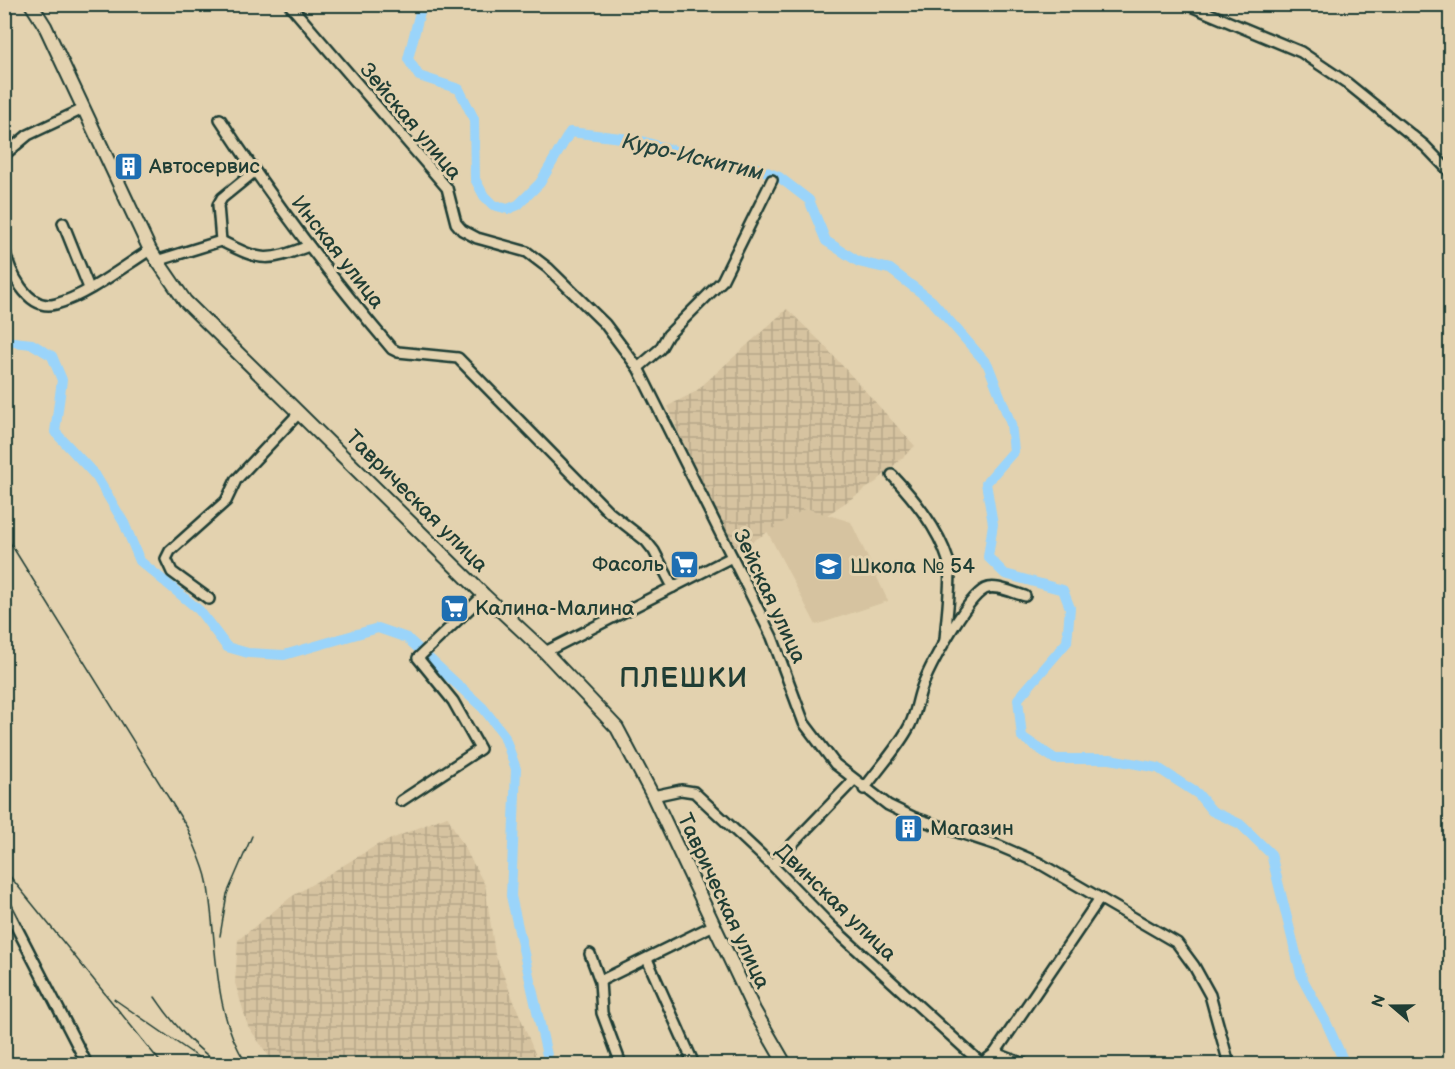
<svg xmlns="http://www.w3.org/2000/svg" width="1455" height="1069" font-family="'Balsamiq Sans',sans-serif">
	<defs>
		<pattern id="industrial-grid" width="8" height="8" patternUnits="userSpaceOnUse" patternTransform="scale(1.5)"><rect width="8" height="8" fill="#d6c3a0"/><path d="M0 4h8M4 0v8" fill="none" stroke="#b7a88a"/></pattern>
	</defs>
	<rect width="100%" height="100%" fill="#e3d2af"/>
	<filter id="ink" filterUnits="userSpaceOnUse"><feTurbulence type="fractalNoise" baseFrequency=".0167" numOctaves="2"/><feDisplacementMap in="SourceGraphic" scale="12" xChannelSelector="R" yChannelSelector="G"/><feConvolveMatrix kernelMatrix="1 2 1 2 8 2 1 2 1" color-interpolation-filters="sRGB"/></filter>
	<g filter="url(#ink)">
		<path fill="#d6c3a0" d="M806,508L851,522L888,601L816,625L767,531Z"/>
		<g fill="url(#industrial-grid)">
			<path d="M787,309L820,341L915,446L876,482L827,515L806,508L742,548L733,545L679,434L668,406L695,392Z"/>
			<path d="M447,816L485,885L495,954L539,1064H274L248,1026L235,983L238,940L291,897L377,845Z"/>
		</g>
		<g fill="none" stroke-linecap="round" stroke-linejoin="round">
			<g stroke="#9ad4fa" stroke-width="10">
				<path d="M422,4L408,59L419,76L459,89L474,119L475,179L484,196L493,205L508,209L518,205L540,183L570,132L638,140L724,165L752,166L779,177L809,200L826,241L859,262L890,269L932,301L988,365L1011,424L1014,451L986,483L993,524L988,557L1005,574L1063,590L1070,608L1067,642L1018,699L1022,737L1055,759H1110L1158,768L1198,794L1212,811L1240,824L1271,854L1302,978L1326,1022L1345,1064"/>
				<path d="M4,341L32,344L52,356L62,380L55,432L96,476L124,523L140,561L199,610L227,647L248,653L284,655L378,628L407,638L483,708L504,735L516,769L511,896L549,1064"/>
			</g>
			<defs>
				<g id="minor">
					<path d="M289,4L447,188L456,223L462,230L477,238L527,252L548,268L605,324L638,368L772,637L804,723L835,764L888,805L915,818L997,845L1039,863L1177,943L1194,966L1210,995L1229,1064"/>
					<path d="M1186,4L1301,52L1347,83L1425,146L1450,172"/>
					<path d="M220,119C272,199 330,276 392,349L398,352L458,358L609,512L646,541L654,551L673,587"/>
					<path d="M4,155L28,135L83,109"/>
					<path d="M63,223L89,288"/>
					<path d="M221,241L218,205L222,198L254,172"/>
					<path d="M4,248C9,270 27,312 56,304C86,296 123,267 150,250"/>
					<path d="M156,261L221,241C263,262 266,262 309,246"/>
					<path d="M638,368L660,349L668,335L722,281L772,180"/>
					<path d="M892,475C914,499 938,528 948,560C953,574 946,622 945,640"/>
					<path d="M209,599L172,572L166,559L170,551L226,501L236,480L299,413"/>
					<path d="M545,652L732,557"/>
					<path d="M864,789C879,768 899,747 910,725C916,713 917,702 921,690C928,669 966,598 985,589C996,584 1013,593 1025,596"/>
					<path d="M653,796L681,790L694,792L772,865L830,925L982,1064"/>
					<path d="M401,801L480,749L453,701L418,658L484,595"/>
					<path d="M772,865L854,780"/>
					<path d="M4,903L87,1064"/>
					<path d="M590,954L600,981"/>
					<path d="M647,959L694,1064"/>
					<path d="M995,1053L1024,1064"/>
					<path d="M982,1063L995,1053L1100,898"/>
					<path d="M621,1064L602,1013L600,981L714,925"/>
				</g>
				<path id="major" d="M31,4L45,26L150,250L185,301L484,595L545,652L617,728L653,796L754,1010L785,1064"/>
			</defs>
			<use href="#minor" stroke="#1f3d34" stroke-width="14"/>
			<use href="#major" stroke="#1f3d34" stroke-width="16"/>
			<use href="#minor" stroke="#e3d2af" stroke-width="9"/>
			<use href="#major" stroke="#e3d2af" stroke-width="12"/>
			<g stroke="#1f3d34" stroke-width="1.5">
				<path d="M4,533L188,829C194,846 204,864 207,881C218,942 211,1012 247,1064"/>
				<path d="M4,869L162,1064"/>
				<path d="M220,936L227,894L252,836"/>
				<path d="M155,997C174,1025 192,1045 219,1064"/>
				<path d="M114,999L208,1064"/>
			</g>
		</g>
	</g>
	<defs>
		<symbol id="building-square" viewBox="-11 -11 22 22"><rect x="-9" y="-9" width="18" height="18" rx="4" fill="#1f6fb2" stroke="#e3d2af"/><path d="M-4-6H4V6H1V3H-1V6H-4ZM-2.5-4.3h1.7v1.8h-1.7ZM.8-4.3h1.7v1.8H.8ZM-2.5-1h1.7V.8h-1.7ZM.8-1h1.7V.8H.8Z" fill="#fff"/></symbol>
		<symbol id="supermarket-square" viewBox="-11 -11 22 22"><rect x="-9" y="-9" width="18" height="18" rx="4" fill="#1f6fb2" stroke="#e3d2af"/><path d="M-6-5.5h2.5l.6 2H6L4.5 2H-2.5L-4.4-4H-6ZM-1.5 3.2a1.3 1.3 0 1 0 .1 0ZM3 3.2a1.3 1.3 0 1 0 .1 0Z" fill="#fff"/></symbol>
		<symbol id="school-square" viewBox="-11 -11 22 22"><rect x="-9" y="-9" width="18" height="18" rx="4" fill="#1f6fb2" stroke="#e3d2af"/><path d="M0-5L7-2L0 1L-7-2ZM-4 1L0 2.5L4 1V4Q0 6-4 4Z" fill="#fff"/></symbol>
	</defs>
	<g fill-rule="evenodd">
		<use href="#building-square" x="112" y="150" width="33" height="33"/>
		<use href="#supermarket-square" x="668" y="548" width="33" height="33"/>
		<use href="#school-square" x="812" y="550" width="33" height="33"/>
		<use href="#supermarket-square" x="438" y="592" width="33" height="33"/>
		<use href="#building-square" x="892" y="812" width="33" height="33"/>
	</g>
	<g text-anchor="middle" stroke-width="6" stroke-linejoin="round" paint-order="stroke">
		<g font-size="21" fill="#1f3d34" stroke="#e3d2af">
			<text transform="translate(411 121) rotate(50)" y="7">Зейская улица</text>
			<text transform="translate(338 252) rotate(52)" y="7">Инская улица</text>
			<text transform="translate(417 501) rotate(45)" y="7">Таврическая улица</text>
			<text transform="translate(770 596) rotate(65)" y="7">Зейская улица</text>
			<text transform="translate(724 901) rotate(65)" y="7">Таврическая улица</text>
			<text transform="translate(836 902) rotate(44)" y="7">Двинская улица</text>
		</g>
		<g font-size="21" fill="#1f3d34" stroke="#e3d2af" text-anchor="start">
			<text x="149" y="173">Автосервис</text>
			<text x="664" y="571" text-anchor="end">Фасоль</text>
			<text x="850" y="573">Школа № 54</text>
			<text x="475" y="615">Калина-Малина</text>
			<text x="930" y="835">Магазин</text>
		</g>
		<g font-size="22" font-style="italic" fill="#25453e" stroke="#e3d2af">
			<text transform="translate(693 156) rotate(13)" y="8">Куро-Искитим</text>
		</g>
		<g font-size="27" font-weight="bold" letter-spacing="1.5" fill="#1f3d34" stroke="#e3d2af">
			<text x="684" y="687">ПЛЕШКИ</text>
		</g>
	</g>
	<rect width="1455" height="1069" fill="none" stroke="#e3d2af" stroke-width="24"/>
	<rect x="12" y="12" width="1431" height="1045" fill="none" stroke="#1f3d34" stroke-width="2" filter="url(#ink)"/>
	<g transform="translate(1392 1006) rotate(290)" stroke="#e3d2af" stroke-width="4.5" paint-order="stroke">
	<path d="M0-4.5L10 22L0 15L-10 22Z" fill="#1f3d34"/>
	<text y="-9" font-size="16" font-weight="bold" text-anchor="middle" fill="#1f3d34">N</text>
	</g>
</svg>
